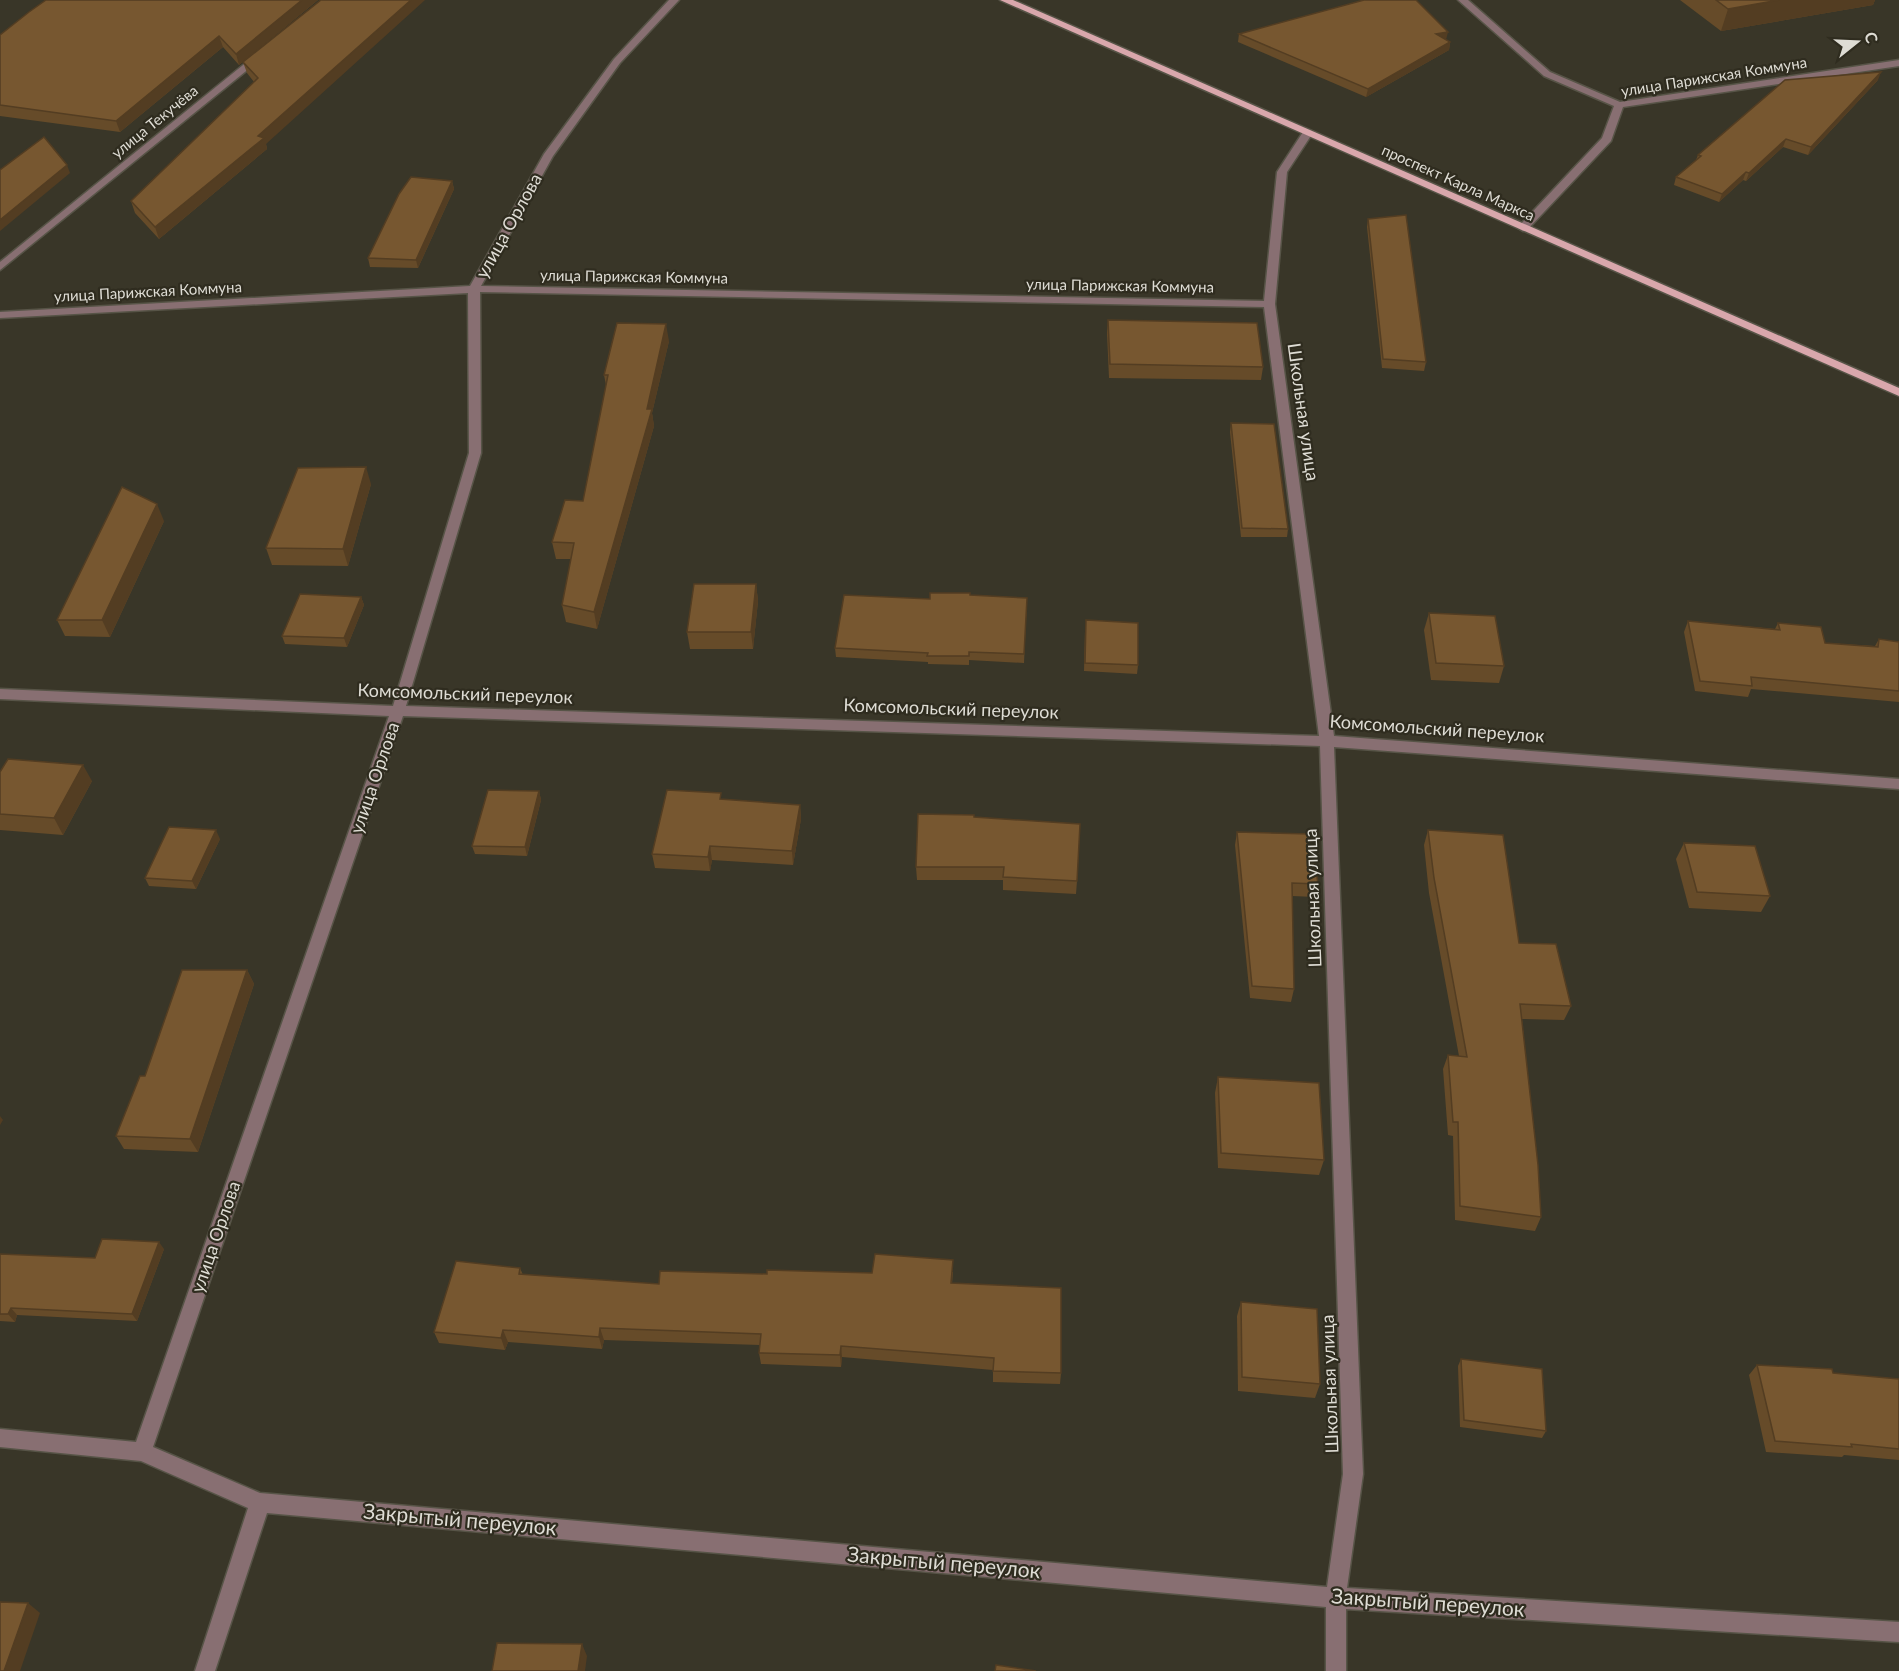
<svg xmlns="http://www.w3.org/2000/svg" width="1899" height="1671" font-family="Lato,sans-serif">
	<rect width="100%" height="100%" fill="#393628"/>
	<g fill="none" stroke-linecap="round" stroke-linejoin="round">
		<defs>
			<g id="minor">
				<path d="M669,0H679L620,63L553,156L481,286L1264,301L1277,172L1303,132H1311L1312,134L1287,172L1275,304L1334,736L1899,779V789L1334,747L1363,1474L1347,1588L1899,1622V1642L1346,1609V1671H1326V1607L267,1513L215,1671H195L248,1508L141,1461L0,1447V1429L136,1442L389,716L0,699V689L393,706L469,453L468,293L0,318V312L470,286L544,154L614,59ZM480,292L1264,307L1319,736L406,706L481,453ZM403,716L1320,746L1343,1474L1327,1587L260,1493L153,1447Z"/>
				<path d="M1458,0H1468L1550,72L1620,102L1899,60V66L1623,107L1611,141L1527,230L1523,231L1518,228L1519,226L1602,138L1614,106L1544,76Z"/>
				<path d="M258,53L266,55L0,270V262Z"/>
			</g>
			<path id="major" d="M1000,0H1013L1899,388V396Z"/>
		</defs>
		<use href="#minor" stroke="#575447" stroke-width="3"/>
		<use href="#major" stroke="#575447" stroke-width="3"/>
		<use href="#minor" fill="#886f72" fill-rule="evenodd"/>
		<use href="#major" fill="#d9a7ac" fill-rule="evenodd"/>
	</g>
	<g fill="#664b29">
		<path d="M318,0L239,65L223,47L120,132L0,116V35Z"/>
		<path d="M321,0L266,144L267,149L159,239L135,213L131,201L254,82L247,73L243,62Z"/>
		<path d="M1680,0H1875L1873,5L1721,31Z"/>
		<path d="M1239,34L1446,40L1450,42L1449,50L1366,97L1238,42Z"/>
		<path d="M1878,80L1808,155L1783,147L1746,181L1743,180L1719,202L1674,185L1676,177L1696,160L1698,155Z"/>
		<path d="M452,181L454,189L418,268L370,267L368,258Z"/>
		<path d="M1368,219L1426,362L1424,371L1382,368L1367,227Z"/>
		<path d="M1108,320L1263,367L1261,380L1109,378L1107,333Z"/>
		<path d="M669,341L652,413L654,426L597,629L566,622L562,605L571,559H556L552,542L583,501L606,385L604,375Z"/>
		<path d="M1231,423L1288,529L1287,537H1241L1230,432Z"/>
		<path d="M371,484L348,566L272,565L266,548Z"/>
		<path d="M164,521L110,637L65,636L57,620Z"/>
		<path d="M756,584L758,601L753,649H690L687,632Z"/>
		<path d="M970,595L1027,598L1024,663L969,660V665L928,664V662L836,657L835,648L930,599Z"/>
		<path d="M361,597L364,605L347,647L285,644L282,636Z"/>
		<path d="M1429,613L1504,666L1499,683L1431,680L1424,630Z"/>
		<path d="M1688,621L1775,629L1778,623L1825,643L1875,646L1879,639L1899,642V702L1751,689L1748,697L1695,691L1684,632Z"/>
		<path d="M1085,629L1138,665L1137,674L1084,671Z"/>
		<path d="M0,772L92,781L63,835L0,830Z"/>
		<path d="M539,791L541,800L527,856L475,854L472,846Z"/>
		<path d="M722,799L800,805L801,819L793,865L712,860L710,871L655,868L652,854Z"/>
		<path d="M974,817L1077,881L1076,894L1003,890V880H917L916,867Z"/>
		<path d="M1428,830L1519,943L1571,1006L1564,1020L1522,1019L1541,1217L1535,1231L1455,1220L1453,1136L1448,1135L1443,1069L1448,1055L1459,1056L1429,893L1424,845Z"/>
		<path d="M1237,832L1318,884L1315,897L1292,896L1294,989L1291,1002L1250,998L1235,845Z"/>
		<path d="M220,839L196,889L149,886L145,878Z"/>
		<path d="M1684,843L1770,896L1761,912L1689,908L1676,859Z"/>
		<path d="M247,970L254,984L198,1152L124,1149L116,1136L145,1076Z"/>
		<path d="M1218,1077L1324,1160L1319,1175L1218,1168L1215,1093Z"/>
		<path d="M164,1249L137,1321L17,1315L15,1322L0,1321V1254L95,1258Z"/>
		<path d="M520,1268L523,1275L659,1284L767,1274L953,1272L952,1284L1061,1373L1060,1384L993,1382V1370L842,1357L841,1367L761,1364L759,1353L760,1345L604,1340L602,1349L508,1342L505,1350L439,1343L434,1332Z"/>
		<path d="M1241,1302L1320,1384L1315,1398L1238,1391L1237,1316Z"/>
		<path d="M1461,1359L1546,1431L1542,1438L1460,1427L1458,1366Z"/>
		<path d="M1757,1365L1833,1373L1899,1379V1460L1844,1455L1842,1457L1766,1452L1749,1375Z"/>
	</g>
	<g fill="#533d22">
		<path d="M302,0H318L239,65L236,54Z"/>
		<path d="M411,0H425L266,144L267,149L159,239L155,227Z"/>
		<path d="M1779,0H1875L1873,5L1721,31L1728,9Z"/>
		<path d="M1448,32L1446,40L1436,34Z"/>
		<path d="M219,36L223,47L120,132L116,121Z"/>
		<path d="M1450,42L1449,50L1366,97L1368,89Z"/>
		<path d="M1881,72L1878,80L1808,155L1811,147Z"/>
		<path d="M1786,139L1783,147L1746,181L1749,173Z"/>
		<path d="M67,165L70,173L0,231V220Z"/>
		<path d="M1746,172L1743,180L1719,202L1722,194Z"/>
		<path d="M452,181L454,189L418,268L416,260Z"/>
		<path d="M666,324L669,341L652,413L654,426L597,629L594,612L647,409Z"/>
		<path d="M366,467L371,484L348,566L343,549Z"/>
		<path d="M157,504L164,521L110,637L102,620Z"/>
		<path d="M756,584L758,601L753,649L751,632Z"/>
		<path d="M361,597L364,605L347,647L344,638Z"/>
		<path d="M83,765L92,781L63,835L54,818Z"/>
		<path d="M539,791L541,800L527,856L525,847Z"/>
		<path d="M800,805L801,819L793,865L792,851Z"/>
		<path d="M216,830L220,839L196,889L192,881Z"/>
		<path d="M710,846L712,860L710,871L708,857Z"/>
		<path d="M247,970L254,984L198,1152L190,1139Z"/>
		<path d="M0,1116L3,1120L0,1125Z"/>
		<path d="M159,1242L164,1249L137,1321L132,1314Z"/>
		<path d="M11,1308L17,1315L15,1322L8,1314Z"/>
		<path d="M600,1328L604,1340L602,1349L599,1337Z"/>
		<path d="M503,1330L508,1342L505,1350L501,1338Z"/>
		<path d="M841,1346L842,1357L841,1367L840,1355Z"/>
		<path d="M28,1603L40,1613L20,1671H4Z"/>
		<path d="M582,1644L587,1656L585,1671H578Z"/>
	</g>
	<g fill="#775730" stroke="#533d22" stroke-width="1.5">
		<path d="M46,0H302L236,54L219,36L116,121L0,105V35L29,12Z"/>
		<path d="M321,0H411L258,136L264,138L155,227L131,201L258,78L243,62Z"/>
		<path d="M1364,0H1416L1448,32L1436,34L1450,42L1368,89L1239,34Z"/>
		<path d="M1716,0H1779L1728,9Z"/>
		<path d="M1881,72L1811,147L1786,139L1749,173L1746,172L1722,194L1676,177L1701,156L1698,155L1785,80Z"/>
		<path d="M44,137L67,165L0,220V170Z"/>
		<path d="M411,177L452,181L416,260L368,258L399,194Z"/>
		<path d="M1406,215L1426,362L1383,359L1368,219Z"/>
		<path d="M1108,320L1257,323L1263,367L1110,364Z"/>
		<path d="M617,323L666,324L647,409H652L594,612L562,605L574,543L552,542L565,500L583,501L608,375H604Z"/>
		<path d="M1231,423L1274,424L1288,529L1242,528Z"/>
		<path d="M366,467L343,549L266,548L298,468Z"/>
		<path d="M122,487L157,504L102,620H57Z"/>
		<path d="M694,584H756L751,632H687Z"/>
		<path d="M930,593H970V595L1027,598L1024,654L969,652V656H927L928,653L835,648L844,595L930,599Z"/>
		<path d="M300,594L361,597L344,638L282,636Z"/>
		<path d="M1429,613L1495,616L1504,666L1436,663Z"/>
		<path d="M1086,620L1138,623V665L1085,663Z"/>
		<path d="M1688,621L1780,630L1778,623L1821,627L1825,643L1878,647L1879,639L1899,642V691L1751,677L1752,686L1700,681Z"/>
		<path d="M8,759L83,765L54,818L0,814V772Z"/>
		<path d="M488,790L539,791L525,847L472,846Z"/>
		<path d="M667,790L721,793L720,799L800,805L792,851L710,846L708,857L652,854Z"/>
		<path d="M918,814L974,815V817L1080,824L1077,881L1003,877L1004,867H916Z"/>
		<path d="M169,827L216,830L192,881L145,878Z"/>
		<path d="M1428,830L1503,835L1519,943L1556,944L1571,1006L1520,1004L1538,1165L1541,1217L1460,1206L1458,1122H1453L1448,1055L1467,1057L1434,878Z"/>
		<path d="M1237,832L1311,834L1318,884L1292,883L1294,989L1252,986Z"/>
		<path d="M1684,843L1755,846L1770,896L1697,892Z"/>
		<path d="M182,970H247L190,1139L116,1136L140,1076H145Z"/>
		<path d="M1218,1077L1319,1083L1324,1160L1221,1153Z"/>
		<path d="M102,1239L159,1242L132,1314L11,1308L8,1314H0V1254L95,1258Z"/>
		<path d="M875,1254L953,1260L951,1283L1061,1288V1373L993,1371L994,1358L841,1346L840,1355L759,1353L761,1334L600,1328L599,1337L503,1330L501,1338L434,1332L456,1261L520,1268L519,1274L659,1284L660,1271L767,1274V1270L872,1273Z"/>
		<path d="M1241,1302L1317,1309L1320,1384L1242,1377Z"/>
		<path d="M1461,1359L1542,1369L1546,1431L1464,1420Z"/>
		<path d="M1757,1365L1832,1369L1833,1373L1899,1379V1449L1851,1444L1852,1447L1775,1441Z"/>
		<path d="M0,1602L28,1603L4,1671H0Z"/>
		<path d="M497,1643L582,1644L578,1671H492Z"/>
		<path d="M996,1665L1036,1671H995Z"/>
	</g>
	<g text-anchor="middle" stroke-width="4.5" stroke-linejoin="round" paint-order="stroke">
		<g font-size="15" fill="#dedcd4" stroke="#2f2c1f">
			<text transform="translate(1714 77) rotate(-9)" y="5">улица Парижская Коммуна</text>
			<text transform="translate(155 122) rotate(-39)" y="5">улица Текучёва</text>
			<text transform="translate(1458 183) rotate(24)" y="5">проспект Карла Маркса</text>
			<text transform="translate(634 277) rotate(1)" y="5">улица Парижская Коммуна</text>
			<text transform="translate(1120 286) rotate(1)" y="5">улица Парижская Коммуна</text>
			<text transform="translate(148 292) rotate(-3)" y="5">улица Парижская Коммуна</text>
		</g>
		<g font-size="18" fill="#dedcd4" stroke="#2f2c1f">
			<text transform="translate(509 226) rotate(-61)" y="6">улица Орлова</text>
			<text transform="translate(1303 412) rotate(82)" y="6">Школьная улица</text>
			<text transform="translate(465 694) rotate(2)" y="6">Комсомольский переулок</text>
			<text transform="translate(951 709) rotate(2)" y="6">Комсомольский переулок</text>
			<text transform="translate(1437 729) rotate(4)" y="6">Комсомольский переулок</text>
			<text transform="translate(375 778) rotate(-71)" y="6">улица Орлова</text>
			<text transform="translate(1313 898) rotate(-92)" y="6">Школьная улица</text>
			<text transform="translate(216 1237) rotate(-71)" y="6">улица Орлова</text>
			<text transform="translate(1330 1384) rotate(-92)" y="6">Школьная улица</text>
		</g>
		<g font-size="21" fill="#dedcd4" stroke="#2f2c1f">
			<text transform="translate(460 1520) rotate(5)" y="7">Закрытый переулок</text>
			<text transform="translate(944 1563) rotate(5)" y="7">Закрытый переулок</text>
			<text transform="translate(1428 1603) rotate(4)" y="7">Закрытый переулок</text>
		</g>
	</g>
	<g transform="translate(1857 42) rotate(72)" stroke="#2f2c1f" stroke-width="4.5" paint-order="stroke">
	<path d="M0-4.5L10 22L0 15L-10 22Z" fill="#dedcd4"/>
	<text y="-9" font-size="16" font-weight="bold" text-anchor="middle" fill="#dedcd4">С</text>
	</g>
</svg>
